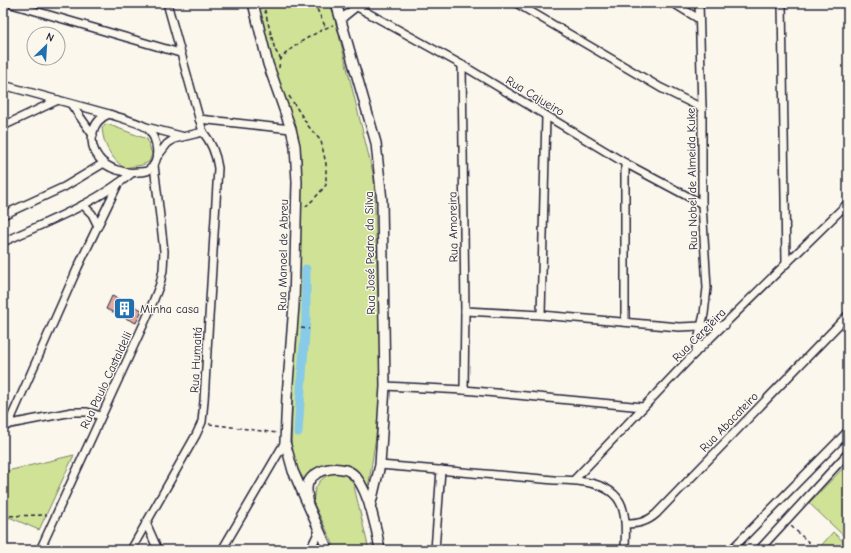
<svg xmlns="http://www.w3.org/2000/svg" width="851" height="553" font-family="'Comic Neue',sans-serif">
	<rect width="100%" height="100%" fill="#fbf7ec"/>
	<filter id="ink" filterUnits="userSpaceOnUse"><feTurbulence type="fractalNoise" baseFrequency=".025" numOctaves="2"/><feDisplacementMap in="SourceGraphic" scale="8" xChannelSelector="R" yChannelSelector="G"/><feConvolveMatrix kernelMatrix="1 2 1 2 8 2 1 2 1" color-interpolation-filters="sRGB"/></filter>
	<g filter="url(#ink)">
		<g fill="#d0e296" stroke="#798268">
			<path d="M257,3H331L374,177L381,390L376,436L368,489L356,474L322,468L304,479L298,471L291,450L294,330L301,170V154L298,144L274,74Z"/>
			<path d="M107,124L147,139L152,154L149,162L142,165L124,168C110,157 103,144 102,127Z"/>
			<path d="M74,455L39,530L9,517L3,530V472Z"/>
			<path d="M848,463V540L809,503Z"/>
			<path d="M330,473L344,474L353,482L369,550H336L313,502L315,489L320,481Z"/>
			<path d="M833,532L848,546V550H823L820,547Z"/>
		</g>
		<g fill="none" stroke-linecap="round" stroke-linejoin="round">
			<path stroke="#87cbe8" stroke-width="9" d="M298,432L306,319V269"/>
		</g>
		<path fill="#e2a99d" stroke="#22223b" d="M112,296L142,310L136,323L106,309Z"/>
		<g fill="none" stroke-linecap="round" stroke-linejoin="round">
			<defs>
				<g id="minor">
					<path d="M8,3L180,53"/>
					<path d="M350,3L462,65L625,163L702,204"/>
					<path d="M516,3L661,88L702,108"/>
					<path d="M673,3L699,19"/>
					<path d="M782,3L786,263"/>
					<path d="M341,19L356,7"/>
					<path d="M462,65L465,311L464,390"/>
					<path d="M3,85L109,114"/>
					<path d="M71,104L93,135"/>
					<path d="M109,114C117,117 141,123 147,128C157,137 163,163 147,171C144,172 140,172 138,172C125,174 107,169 99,158C87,143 91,121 109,114Z"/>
					<path d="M199,119L291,129"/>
					<path d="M3,126L58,100"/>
					<path d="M146,127L181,136"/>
					<path d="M157,157L167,144L174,139L203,132"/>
					<path d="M83,205L92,214L98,226"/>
					<path d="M3,215L64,187L104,163"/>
					<path d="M3,242C46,222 95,204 132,173"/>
					<path d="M465,311L541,315L679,327L725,325"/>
					<path d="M541,315L546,116"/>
					<path d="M625,322V163"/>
					<path d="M695,353L704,314L707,288L702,204V108L699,3"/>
					<path d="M385,386L464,390L643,407"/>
					<path d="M5,425L72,412H87L101,416"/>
					<path d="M8,425L78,267L118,184"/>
					<path d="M380,465L554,480C578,480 616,481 623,510C627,523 625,536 625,550"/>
					<path d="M574,480L695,353L848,203"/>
					<path d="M146,523L158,550"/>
					<path d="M626,524C638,524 647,522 656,514L848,315"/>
					<path d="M40,550L147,317L160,284L163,270L164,251L154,165"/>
					<path d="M131,550L196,435L202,422L204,401L218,168C216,154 212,143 203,132L167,3"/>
					<path d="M222,550L285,442"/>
					<path d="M310,550L319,531"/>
					<path d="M435,550L441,470"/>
					<path d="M731,550L848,431"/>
					<path d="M759,550L848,453"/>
				</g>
				<g id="secondary">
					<path d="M253,3L268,64L291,129L295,146L297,182L294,305L287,396L285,442L293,471L328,550"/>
					<path d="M336,3L376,143L382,201L385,386L380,465L370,507"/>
					<path d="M308,499C307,493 306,488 308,483C315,467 345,463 356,477C369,493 377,530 380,550"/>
				</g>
			</defs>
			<use href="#minor" stroke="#22223b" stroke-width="10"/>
			<use href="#secondary" stroke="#22223b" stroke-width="12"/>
			<g stroke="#22223b" stroke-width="1.5" stroke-dasharray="4 3" stroke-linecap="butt">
				<path d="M263,3L275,50L281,59"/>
				<path d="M314,3L326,28"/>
				<path d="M279,68C279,66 280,61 281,59C289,47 320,30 333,25"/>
				<path d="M289,96L309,127L321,141L326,164V185L314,199L305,207"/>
				<path d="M301,328L309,329"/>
				<path d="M209,424L277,433"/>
				<path d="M3,516L47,515"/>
				<path d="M791,526L817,550"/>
			</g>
			<use href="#minor" stroke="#fbf7ec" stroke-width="7"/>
			<use href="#secondary" stroke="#fbf7ec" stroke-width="9"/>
		</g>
	</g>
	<defs>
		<symbol id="building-square" viewBox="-11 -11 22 22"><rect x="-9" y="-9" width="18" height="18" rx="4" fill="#1f6fb2" stroke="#fbf7ec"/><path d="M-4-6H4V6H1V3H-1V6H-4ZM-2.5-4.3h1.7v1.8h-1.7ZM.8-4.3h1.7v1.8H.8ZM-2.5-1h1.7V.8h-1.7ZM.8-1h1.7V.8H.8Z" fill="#fff"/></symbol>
	</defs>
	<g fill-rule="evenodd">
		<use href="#building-square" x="112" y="296" width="25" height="25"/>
	</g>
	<g text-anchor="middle" stroke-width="3" stroke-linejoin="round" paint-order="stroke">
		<g font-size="12" fill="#22223b" stroke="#fbf7ec">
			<text transform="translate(535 96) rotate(31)" y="4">Rua Cajueiro</text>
			<text transform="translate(692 179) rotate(-91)" y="4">Rua Nobel de Almeida Kuke</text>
			<text transform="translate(453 227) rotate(-91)" y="4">Rua Amoreira</text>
			<text transform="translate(370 253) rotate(-91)" y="4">Rua José Pedro da Silva</text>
			<text transform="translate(283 255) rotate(-89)" y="4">Rua Manoel de Abreu</text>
			<text transform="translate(699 335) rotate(-45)" y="4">Rua Cerejeira</text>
			<text transform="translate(196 360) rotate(-87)" y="4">Rua Humaitá</text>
			<text transform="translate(106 380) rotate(-65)" y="4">Rua Paulo Castaldelli</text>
			<text transform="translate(729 422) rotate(-46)" y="4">Rua Abacateiro</text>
		</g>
		<g font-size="12" fill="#22223b" stroke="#fbf7ec" text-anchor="start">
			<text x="140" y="313">Minha casa</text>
		</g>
	</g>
	<rect width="851" height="553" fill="none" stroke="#fbf7ec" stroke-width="16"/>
	<rect x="8" y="8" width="835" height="537" fill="none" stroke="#22223b" stroke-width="1.5" filter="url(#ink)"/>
	<g transform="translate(46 46) rotate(25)"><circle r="19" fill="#fbf7ec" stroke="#a4a2a5"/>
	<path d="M0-3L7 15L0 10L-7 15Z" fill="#1f6fb2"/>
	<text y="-6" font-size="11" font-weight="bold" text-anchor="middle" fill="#22223b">N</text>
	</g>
</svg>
